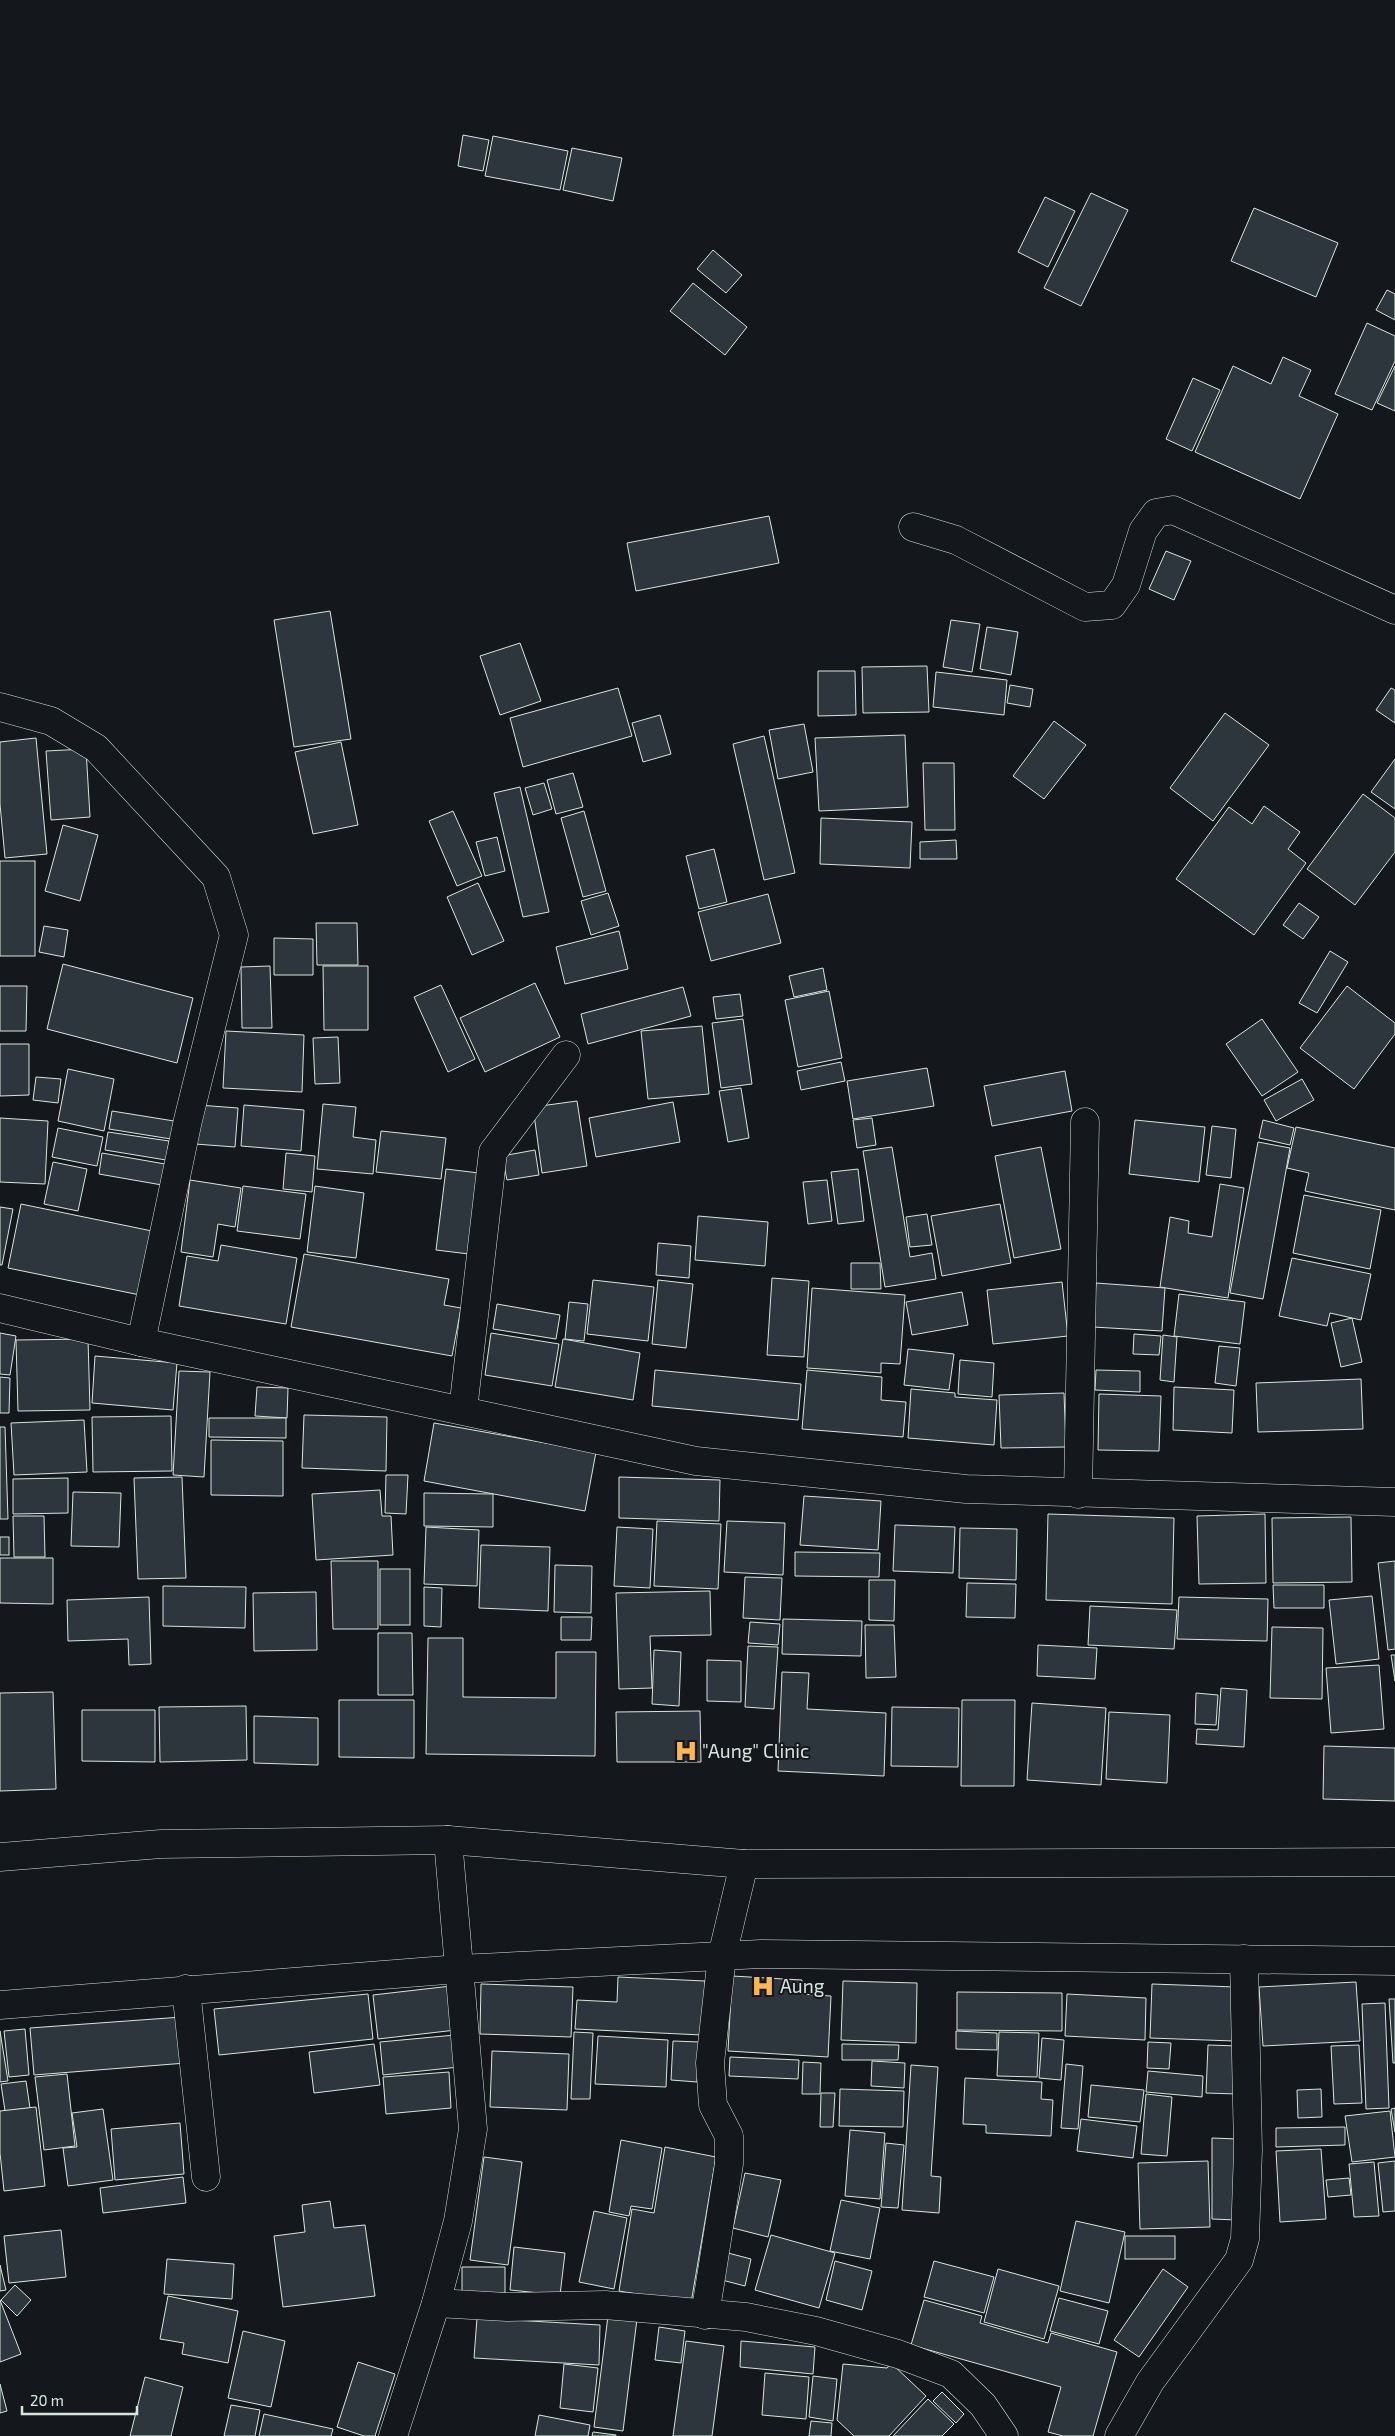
<svg xmlns="http://www.w3.org/2000/svg" width="1395" height="2436" font-family="'Exo 2',sans-serif">
	<rect width="100%" height="100%" fill="#14181c"/>
	<g fill="#2c363c" stroke="#d8e6dc">
		<path d="M463,135L489,140L483,171L458,166Z"/>
		<path d="M493,136L568,151L560,190L485,176Z"/>
		<path d="M572,148L622,158L613,201L563,190Z"/>
		<path d="M1091,193L1128,210L1081,306L1044,288Z"/>
		<path d="M1045,197L1075,211L1048,267L1018,252Z"/>
		<path d="M1254,208L1338,243L1316,297L1231,261Z"/>
		<path d="M713,250L742,275L726,293L697,269Z"/>
		<path d="M693,283L747,327L725,355L670,311Z"/>
		<path d="M1387,290L1395,294V320L1376,310Z"/>
		<path d="M1367,323L1395,336V361L1372,410L1335,394Z"/>
		<path d="M1283,357L1311,370L1299,396L1338,414L1300,499L1195,452L1233,366L1271,384Z"/>
		<path d="M1395,366V411L1377,403Z"/>
		<path d="M1193,378L1220,390L1192,451L1166,439Z"/>
		<path d="M769,516L779,563L636,591L627,543Z"/>
		<path d="M1166,551L1191,561L1174,600L1149,589Z"/>
		<path d="M330,611L351,739L294,747L274,620Z"/>
		<path d="M951,620L980,624L972,672L943,667Z"/>
		<path d="M987,627L1018,632L1011,675L980,669Z"/>
		<path d="M520,643L541,701L500,715L480,656Z"/>
		<path d="M927,666L929,712L863,713L862,667Z"/>
		<path d="M818,671H855L856,715L818,716Z"/>
		<path d="M936,672L1007,680L1004,715L933,707Z"/>
		<path d="M1010,685L1033,689L1030,707L1007,703Z"/>
		<path d="M618,688L632,736L523,767L510,718Z"/>
		<path d="M1391,688L1395,690V723L1376,710Z"/>
		<path d="M1225,713L1269,745L1213,821L1170,788Z"/>
		<path d="M660,715L671,754L643,762L632,723Z"/>
		<path d="M1054,721L1086,745L1044,799L1013,776Z"/>
		<path d="M804,724L813,772L778,779L769,730Z"/>
		<path d="M905,735L908,807L819,811L815,738Z"/>
		<path d="M764,736L795,873L764,880L733,744Z"/>
		<path d="M36,738L47,854L5,858L0,804V742Z"/>
		<path d="M341,742L358,825L313,834L295,752Z"/>
		<path d="M86,749L90,817L51,820L46,751Z"/>
		<path d="M1395,759V809L1371,792Z"/>
		<path d="M923,763H954L955,830H925Z"/>
		<path d="M573,773L583,807L556,814L547,780Z"/>
		<path d="M544,783L552,809L533,815L525,788Z"/>
		<path d="M520,787L549,912L523,917L494,793Z"/>
		<path d="M1363,794L1395,818V852L1355,905L1307,869Z"/>
		<path d="M1264,806L1300,832L1288,849L1306,863L1254,935L1176,879L1229,807L1252,824Z"/>
		<path d="M453,811L482,876L457,886L429,821Z"/>
		<path d="M584,811L606,891L583,897L561,818Z"/>
		<path d="M821,818L912,822L910,868L820,864Z"/>
		<path d="M63,825L98,835L80,901L45,891Z"/>
		<path d="M497,837L505,871L485,876L476,842Z"/>
		<path d="M956,840L957,859H920V842Z"/>
		<path d="M714,849L727,902L699,909L686,856Z"/>
		<rect x="0" y="861" width="35" height="95"/>
		<path d="M478,883L504,941L472,955L447,897Z"/>
		<path d="M608,893L619,926L591,935L581,901Z"/>
		<path d="M768,894L781,943L711,961L698,912Z"/>
		<path d="M1299,903L1319,917L1303,939L1283,925Z"/>
		<path d="M316,923H357L358,965H317Z"/>
		<path d="M44,926L68,930L64,957L39,952Z"/>
		<path d="M619,931L628,969L565,984L556,947Z"/>
		<path d="M274,938L313,939V975H274Z"/>
		<path d="M1330,951L1348,962L1317,1013L1299,1003Z"/>
		<path d="M63,964L193,998L177,1063L47,1029Z"/>
		<path d="M270,966L272,1028H242L241,967Z"/>
		<path d="M323,966H368V1030H324Z"/>
		<path d="M823,968L827,990L794,997L789,976Z"/>
		<path d="M535,983L560,1037L485,1072L460,1018Z"/>
		<path d="M441,985L475,1059L448,1072L414,997Z"/>
		<path d="M0,986H27L26,1031H0Z"/>
		<path d="M1347,986L1395,1023V1034L1354,1089L1300,1048Z"/>
		<path d="M683,987L691,1016L588,1044L581,1014Z"/>
		<path d="M829,991L842,1058L798,1067L785,1000Z"/>
		<path d="M740,994L743,1016L716,1019L713,997Z"/>
		<path d="M743,1019L752,1084L721,1088L712,1023Z"/>
		<path d="M1262,1019L1298,1072L1262,1096L1226,1044Z"/>
		<path d="M702,1026L709,1094L648,1099L641,1031Z"/>
		<path d="M226,1031L304,1035L302,1092L223,1088Z"/>
		<path d="M338,1037L340,1083L315,1084L313,1038Z"/>
		<path d="M0,1044H29V1095L0,1096Z"/>
		<path d="M841,1062L845,1081L801,1090L797,1071Z"/>
		<path d="M927,1068L934,1106L853,1119L847,1081Z"/>
		<path d="M68,1069L114,1079L104,1131L58,1121Z"/>
		<path d="M1065,1071L1072,1111L992,1126L984,1086Z"/>
		<path d="M36,1077L61,1079L58,1103L33,1100Z"/>
		<path d="M1302,1079L1314,1100L1276,1121L1264,1100Z"/>
		<path d="M741,1088L749,1138L728,1142L719,1091Z"/>
		<path d="M577,1101L587,1166L542,1173L533,1107Z"/>
		<path d="M673,1102L680,1142L596,1157L589,1118Z"/>
		<path d="M323,1104L356,1107L353,1137L376,1140L373,1174L317,1169Z"/>
		<path d="M198,1105L238,1108L235,1147L195,1144Z"/>
		<path d="M244,1105L304,1110L301,1151L241,1146Z"/>
		<path d="M112,1111L174,1121L171,1139L109,1129Z"/>
		<path d="M0,1118L48,1121L45,1184L0,1182Z"/>
		<path d="M872,1118L876,1145L857,1148L853,1120Z"/>
		<path d="M1135,1120L1205,1127L1199,1182L1129,1174Z"/>
		<path d="M1263,1120L1294,1128L1290,1145L1259,1138Z"/>
		<path d="M1212,1126L1236,1129L1231,1178L1206,1175Z"/>
		<path d="M1296,1127L1395,1148V1210L1305,1191L1309,1173L1287,1168Z"/>
		<path d="M58,1128L103,1137L97,1166L52,1157Z"/>
		<path d="M381,1131L446,1138L441,1179L376,1172Z"/>
		<path d="M108,1132L169,1141L166,1160L105,1150Z"/>
		<path d="M1258,1142L1290,1148L1263,1299L1230,1293Z"/>
		<path d="M892,1147L910,1257L932,1253L936,1279L885,1287L863,1151Z"/>
		<path d="M1041,1147L1061,1249L1014,1258L995,1156Z"/>
		<path d="M535,1150L539,1175L507,1180L502,1156Z"/>
		<path d="M102,1153L165,1164L162,1185L99,1174Z"/>
		<path d="M286,1153L315,1156L312,1192L283,1189Z"/>
		<path d="M53,1162L87,1169L78,1211L44,1204Z"/>
		<path d="M446,1169L479,1173L469,1254L436,1250Z"/>
		<path d="M858,1169L864,1221L838,1224L831,1172Z"/>
		<path d="M190,1180L241,1188L235,1227L218,1224L213,1257L181,1252Z"/>
		<path d="M827,1180L832,1221L808,1224L803,1182Z"/>
		<path d="M1220,1184L1244,1188L1228,1298L1160,1287L1170,1217L1189,1221L1188,1233L1212,1237Z"/>
		<path d="M243,1186L306,1194L300,1239L237,1231Z"/>
		<path d="M315,1186L364,1193L356,1258L307,1252Z"/>
		<path d="M1304,1195L1381,1210L1370,1269L1293,1253Z"/>
		<path d="M21,1204L152,1231L140,1295L8,1268Z"/>
		<path d="M1000,1204L1011,1263L942,1276L931,1216Z"/>
		<path d="M0,1207L13,1209L2,1265H0Z"/>
		<path d="M927,1214L932,1245L910,1247L906,1217Z"/>
		<path d="M698,1216L768,1222L765,1266L695,1260Z"/>
		<path d="M658,1243L691,1246L689,1278L656,1275Z"/>
		<path d="M221,1245L297,1258L286,1324L179,1306L187,1256L218,1261Z"/>
		<path d="M304,1254L449,1279L444,1305L461,1308L452,1356L291,1327Z"/>
		<path d="M1292,1258L1371,1274L1361,1320L1330,1313L1327,1326L1279,1316Z"/>
		<path d="M851,1263H880L881,1289H851Z"/>
		<path d="M772,1278L809,1281L804,1357L767,1355Z"/>
		<path d="M593,1280L654,1287L648,1341L587,1334Z"/>
		<path d="M658,1280L693,1284L686,1348L652,1344Z"/>
		<path d="M1062,1282L1068,1336L993,1344L987,1290Z"/>
		<path d="M1096,1283L1165,1288L1162,1331L1093,1327Z"/>
		<path d="M812,1288L905,1295L900,1364L881,1363V1373L807,1368Z"/>
		<path d="M962,1292L968,1325L912,1335L906,1302Z"/>
		<path d="M1179,1294L1245,1302L1240,1344L1174,1336Z"/>
		<path d="M569,1302L588,1304L584,1341L565,1339Z"/>
		<path d="M497,1304L560,1315L556,1339L493,1329Z"/>
		<path d="M1352,1318L1362,1362L1341,1367L1331,1323Z"/>
		<path d="M0,1333L16,1336L10,1375L0,1374Z"/>
		<path d="M491,1333L559,1344L552,1386L485,1375Z"/>
		<path d="M1134,1334L1161,1336L1159,1355L1133,1354Z"/>
		<path d="M1163,1335L1177,1337L1174,1382L1160,1380Z"/>
		<path d="M88,1339L90,1410L18,1411L16,1340Z"/>
		<path d="M563,1339L640,1353L633,1400L555,1387Z"/>
		<path d="M1219,1346L1240,1348L1236,1386L1215,1383Z"/>
		<path d="M908,1349L954,1354L949,1390L904,1385Z"/>
		<path d="M95,1356L177,1363L173,1410L92,1403Z"/>
		<path d="M960,1360L994,1363L992,1397L958,1394Z"/>
		<path d="M655,1370L801,1384L798,1420L652,1406Z"/>
		<path d="M807,1370L882,1377L881,1400L906,1402L903,1437L802,1429Z"/>
		<path d="M1096,1370L1140,1371V1392L1095,1390Z"/>
		<path d="M179,1371L210,1372L204,1477L173,1475Z"/>
		<path d="M0,1377L10,1378L9,1413H0Z"/>
		<path d="M1361,1379L1363,1429L1258,1432L1256,1383Z"/>
		<path d="M257,1387L288,1388L287,1418L255,1416Z"/>
		<path d="M1174,1387L1234,1390L1232,1433L1173,1430Z"/>
		<path d="M911,1389L955,1393V1397L997,1400L994,1445L908,1438Z"/>
		<path d="M1064,1393L1066,1447L1001,1448L999,1395Z"/>
		<path d="M1099,1394L1161,1396L1159,1451L1098,1450Z"/>
		<path d="M304,1415L387,1417L386,1471L302,1468Z"/>
		<path d="M171,1416L172,1471L93,1472L92,1417Z"/>
		<path d="M209,1418H286V1438L209,1437Z"/>
		<path d="M84,1420L87,1472L14,1475L11,1423Z"/>
		<path d="M434,1423L596,1452L585,1511L424,1481Z"/>
		<path d="M0,1427H5L8,1519H0Z"/>
		<path d="M211,1440L283,1441V1496L211,1495Z"/>
		<path d="M386,1475H408L406,1514L385,1513Z"/>
		<path d="M182,1477L186,1578L138,1579L134,1478Z"/>
		<path d="M619,1477L720,1480L719,1521L619,1518Z"/>
		<path d="M68,1478V1513L13,1514V1479Z"/>
		<path d="M380,1490L382,1516H391L393,1555L316,1560L312,1494Z"/>
		<path d="M73,1492L121,1493L119,1547L71,1546Z"/>
		<path d="M424,1493L493,1494V1527L424,1526Z"/>
		<path d="M804,1496L881,1501L878,1550L800,1545Z"/>
		<path d="M1048,1514L1174,1518L1172,1604L1046,1600Z"/>
		<path d="M1265,1514L1266,1583L1199,1584L1197,1516Z"/>
		<path d="M13,1516H44L45,1557H14Z"/>
		<path d="M1351,1517L1352,1582L1273,1583L1272,1518Z"/>
		<path d="M657,1521L721,1524L718,1589L654,1586Z"/>
		<path d="M727,1521L785,1523L783,1575L724,1572Z"/>
		<path d="M895,1525L955,1527L953,1573L893,1571Z"/>
		<path d="M426,1527L479,1530L477,1586L424,1584Z"/>
		<path d="M617,1527L653,1529L650,1588L614,1586Z"/>
		<path d="M960,1528L1017,1529L1016,1580L959,1578Z"/>
		<rect x="0" y="1537" width="9" height="18"/>
		<path d="M481,1545L550,1547L548,1611L479,1608Z"/>
		<path d="M795,1552L880,1553L879,1577L795,1576Z"/>
		<path d="M0,1558H53V1604L0,1603Z"/>
		<path d="M331,1561H378V1629H333Z"/>
		<path d="M1395,1561V1649L1388,1650L1378,1563Z"/>
		<path d="M555,1565L592,1566L591,1613L554,1612Z"/>
		<rect x="380" y="1569" width="30" height="56"/>
		<path d="M745,1577L782,1578L780,1620L743,1618Z"/>
		<path d="M869,1580H895L894,1621L869,1620Z"/>
		<path d="M967,1583L1016,1584L1015,1618L966,1617Z"/>
		<path d="M1273,1585H1324V1608H1274Z"/>
		<path d="M163,1586L246,1587L245,1628L163,1626Z"/>
		<path d="M424,1587L442,1588L441,1627L424,1626Z"/>
		<path d="M710,1591L711,1635L650,1636L652,1688L619,1689L616,1593Z"/>
		<path d="M316,1592L317,1650L254,1651L253,1593Z"/>
		<path d="M1372,1596L1379,1659L1336,1664L1329,1600Z"/>
		<path d="M149,1597L151,1664L129,1665L128,1639L68,1641L67,1600Z"/>
		<path d="M1179,1597L1268,1599L1267,1641L1177,1639Z"/>
		<path d="M1090,1606L1177,1610L1174,1649L1088,1645Z"/>
		<path d="M561,1617H592L591,1640H561Z"/>
		<path d="M783,1619L862,1621L861,1656L782,1654Z"/>
		<path d="M750,1622L780,1624L778,1645L748,1643Z"/>
		<path d="M865,1625H894L896,1677L866,1678Z"/>
		<path d="M1272,1627L1323,1628L1322,1699L1270,1698Z"/>
		<path d="M378,1633H412L413,1695H378Z"/>
		<path d="M428,1638H463V1697L556,1698V1652H596L595,1756L426,1754Z"/>
		<path d="M1038,1645L1097,1648L1095,1679L1037,1676Z"/>
		<path d="M748,1646L778,1647L774,1709L745,1707Z"/>
		<path d="M654,1650L681,1652L679,1706L652,1704Z"/>
		<path d="M1391,1655H1395V1681Z"/>
		<path d="M707,1660L741,1661V1702L707,1701Z"/>
		<path d="M1379,1665L1384,1729L1331,1733L1326,1668Z"/>
		<path d="M782,1672L809,1673L807,1709L886,1713L884,1776L778,1771Z"/>
		<path d="M1221,1688L1247,1690L1244,1747L1196,1744L1197,1729L1218,1730Z"/>
		<path d="M53,1692L56,1789L0,1791V1693Z"/>
		<path d="M1196,1693L1218,1695L1216,1725L1195,1724Z"/>
		<path d="M339,1700H414V1758L339,1757Z"/>
		<path d="M962,1700H1015L1014,1786H961Z"/>
		<path d="M1032,1703L1106,1708L1101,1785L1027,1780Z"/>
		<path d="M246,1706L247,1760L160,1762L159,1707Z"/>
		<path d="M892,1707L959,1708L958,1767L891,1766Z"/>
		<path d="M82,1710H155V1762L82,1761Z"/>
		<path d="M700,1711L701,1762H617L616,1712Z"/>
		<path d="M1109,1712L1170,1715L1167,1783L1106,1779Z"/>
		<path d="M254,1716L318,1718V1765L254,1763Z"/>
		<path d="M1324,1746L1395,1748V1801L1323,1799Z"/>
		<path d="M732,1976L802,1980L801,1994L831,1996L828,2057L728,2051Z"/>
		<path d="M618,1977L705,1981L702,2035L575,2029L577,2000L617,2002Z"/>
		<path d="M843,1981L917,1983L916,2043L841,2040Z"/>
		<path d="M1356,1982L1360,2041L1263,2046L1259,1987Z"/>
		<path d="M481,1984L573,1987L571,2037L480,2034Z"/>
		<path d="M1152,1984L1236,1987L1234,2041L1150,2038Z"/>
		<path d="M451,1986L456,2030L378,2039L373,1995Z"/>
		<path d="M957,1992L1062,1993V2031L957,2030Z"/>
		<path d="M368,1994L373,2039L219,2055L214,2009Z"/>
		<path d="M1067,1994L1146,1998L1145,2040L1065,2036Z"/>
		<path d="M1389,1999H1395V2063H1393Z"/>
		<path d="M1385,2003L1389,2108L1366,2109L1362,2004Z"/>
		<path d="M182,2017L186,2063L34,2075L30,2028Z"/>
		<path d="M25,2029L29,2075L9,2077L4,2031Z"/>
		<path d="M0,2031L8,2081L0,2082Z"/>
		<path d="M956,2031L997,2033V2050L956,2049Z"/>
		<path d="M574,2032L593,2033L590,2099H571Z"/>
		<path d="M999,2032L1039,2033L1037,2077L997,2076Z"/>
		<path d="M455,2035L459,2067L383,2075L380,2042Z"/>
		<path d="M598,2036L668,2040L666,2087L595,2084Z"/>
		<path d="M1042,2038L1064,2040L1061,2080L1039,2078Z"/>
		<path d="M673,2041L700,2042L697,2082L671,2080Z"/>
		<path d="M1148,2042L1171,2043L1169,2069L1147,2068Z"/>
		<path d="M374,2044L380,2085L314,2093L309,2052Z"/>
		<path d="M842,2044L899,2045L898,2060H842Z"/>
		<path d="M1208,2045L1239,2046L1237,2094L1206,2093Z"/>
		<path d="M1359,2045L1362,2103L1334,2104L1331,2046Z"/>
		<path d="M492,2051L569,2054L567,2110L490,2107Z"/>
		<path d="M730,2057L799,2060L798,2079L729,2076Z"/>
		<path d="M872,2061L905,2063L904,2088L871,2086Z"/>
		<path d="M803,2062L821,2063L820,2094H802Z"/>
		<path d="M1066,2064L1083,2066L1078,2129L1061,2128Z"/>
		<path d="M911,2065L938,2067L931,2176L941,2177L939,2213L902,2210Z"/>
		<path d="M1148,2071L1203,2076L1202,2097L1146,2092Z"/>
		<path d="M449,2072L451,2108L386,2114L383,2077Z"/>
		<path d="M67,2074L75,2146L44,2150L35,2077Z"/>
		<path d="M965,2078L1042,2082L1041,2099L1053,2100L1051,2136L986,2133V2125L963,2124Z"/>
		<path d="M26,2081L30,2108L5,2111L1,2084Z"/>
		<path d="M1091,2085L1144,2090L1140,2122L1088,2117Z"/>
		<path d="M840,2089L904,2091L903,2127L839,2126Z"/>
		<path d="M1321,2089L1322,2117L1298,2118L1297,2090Z"/>
		<path d="M821,2093H835L833,2127H820Z"/>
		<path d="M1146,2094L1172,2097L1167,2156L1141,2154Z"/>
		<path d="M36,2107L45,2186L4,2191L0,2153V2111Z"/>
		<path d="M1395,2108V2132L1391,2109Z"/>
		<path d="M103,2109L113,2180L68,2186L63,2148L77,2147L72,2113Z"/>
		<path d="M1390,2111L1395,2157L1352,2162L1345,2116Z"/>
		<path d="M1081,2119L1137,2126L1133,2158L1077,2151Z"/>
		<path d="M180,2123L184,2174L115,2180L111,2129Z"/>
		<path d="M1345,2127V2145L1276,2147V2128Z"/>
		<path d="M850,2130L885,2133L880,2199L845,2196Z"/>
		<path d="M1212,2138L1238,2139L1237,2220L1212,2219Z"/>
		<path d="M621,2140L662,2148L652,2209L631,2206L629,2216L609,2212Z"/>
		<path d="M886,2143L904,2145L898,2208L881,2207Z"/>
		<path d="M665,2147L716,2157L691,2303L619,2291L632,2209L654,2213Z"/>
		<path d="M1321,2149L1326,2219L1280,2222L1276,2151Z"/>
		<path d="M484,2157L522,2162L508,2265L470,2260Z"/>
		<path d="M1208,2161L1210,2227L1140,2229L1138,2163Z"/>
		<path d="M1395,2161V2211L1383,2212L1378,2163Z"/>
		<path d="M1374,2162L1379,2216L1354,2217L1349,2164Z"/>
		<path d="M745,2173L781,2180L768,2237L733,2228Z"/>
		<path d="M183,2177L186,2203L103,2213L100,2188Z"/>
		<path d="M1349,2178L1351,2195L1328,2197L1326,2180Z"/>
		<path d="M841,2200L880,2208L870,2259L830,2251Z"/>
		<path d="M330,2201L334,2228L365,2225L375,2296L283,2307L274,2236L305,2232L302,2205Z"/>
		<path d="M594,2211L627,2218L614,2289L579,2282Z"/>
		<path d="M1076,2221L1125,2232L1109,2303L1060,2291Z"/>
		<path d="M61,2230L66,2277L9,2283L4,2236Z"/>
		<path d="M771,2235L835,2253L819,2308L755,2290Z"/>
		<rect x="1125" y="2236" width="50" height="23"/>
		<path d="M514,2247L565,2253L560,2295L510,2290Z"/>
		<path d="M728,2253L751,2259L745,2286L722,2280Z"/>
		<path d="M167,2259L234,2264L232,2299L164,2294Z"/>
		<path d="M835,2261L872,2271L862,2310L826,2300Z"/>
		<path d="M934,2261L994,2277L984,2313L924,2297Z"/>
		<path d="M0,2265L6,2290L0,2291Z"/>
		<path d="M462,2267H505V2293L462,2292Z"/>
		<path d="M998,2269L1059,2286L1044,2339L984,2322Z"/>
		<path d="M1163,2269L1188,2287L1139,2357L1114,2340Z"/>
		<path d="M15,2285L31,2300L17,2316L1,2300Z"/>
		<path d="M168,2296L238,2311L228,2363L182,2354L184,2343L160,2339Z"/>
		<path d="M1059,2298L1108,2311L1099,2344L1050,2331Z"/>
		<path d="M0,2300L21,2354L0,2362Z"/>
		<path d="M924,2300L982,2316L980,2323L1048,2343L1051,2333L1117,2352L1093,2436H1063L1048,2432L1061,2387L911,2345Z"/>
		<path d="M608,2316L637,2319L623,2431L594,2427Z"/>
		<path d="M477,2318L600,2325L599,2365L474,2358Z"/>
		<path d="M659,2327L685,2331L681,2363L655,2360Z"/>
		<path d="M243,2331L285,2341L271,2407L228,2398Z"/>
		<path d="M686,2341L724,2346L712,2436H673Z"/>
		<path d="M741,2341L815,2347L813,2374L740,2367Z"/>
		<path d="M358,2362L395,2374L375,2436H364L337,2427Z"/>
		<path d="M891,2363L926,2396L889,2436H854L837,2420L843,2364L887,2368Z"/>
		<path d="M564,2364L598,2368L593,2412L560,2408Z"/>
		<path d="M765,2373L809,2377L806,2419L762,2415Z"/>
		<path d="M813,2376L837,2379L833,2421L809,2417Z"/>
		<path d="M145,2377L183,2387L171,2436H130Z"/>
		<path d="M0,2384L7,2411L0,2413Z"/>
		<path d="M942,2392L964,2414L956,2423L933,2401Z"/>
		<path d="M928,2399L954,2424L942,2436H893Z"/>
		<path d="M231,2405L260,2410L255,2436H224Z"/>
		<path d="M264,2414L333,2429L331,2436H259Z"/>
		<path d="M539,2415L590,2425L588,2436H535Z"/>
		<path d="M811,2421L832,2423L831,2436H809Z"/>
		<path d="M593,2432L616,2435V2436H592Z"/>
	</g>
	<g fill="none" stroke-linecap="round" stroke-linejoin="round">
		<defs>
			<g id="minor">
				<path d="M913,527L956,540L1085,607L1112,605L1126,585L1143,531L1156,513L1173,510L1395,610"/>
				<path d="M0,707L51,721L96,748L216,877L234,935L188,1120L141,1342"/>
				<path d="M0,1308L141,1342L696,1461L966,1489L1395,1502"/>
				<path d="M463,1410L493,1152L566,1055"/>
				<path d="M1078,1494L1085,1122"/>
				<path d="M0,1857L161,1844L448,1840L744,1864L1395,1862"/>
				<path d="M186,1989L206,2177"/>
				<path d="M0,2005L459,1969L761,1954L1395,1961"/>
				<path d="M436,2303L507,2307L605,2305L746,2317L816,2331L898,2354L951,2374L983,2405L1004,2436"/>
				<path d="M705,2315L729,2164V2136L713,2105L710,2063L722,1956L744,1864"/>
				<path d="M393,2436L436,2303L458,2221L473,2129L448,1840"/>
				<path d="M1119,2436L1150,2382L1239,2260L1245,2239L1248,2150L1244,1959"/>
			</g>
		</defs>
		<use href="#minor" stroke="#d8e6dc" stroke-width="29"/>
		<use href="#minor" stroke="#14181c" stroke-width="28"/>
	</g>
	<defs>
		<symbol id="hospital-bare" viewBox="-9 -9 18 18"><path d="M-5-5h3v3.5h4V-5h3V5h-3V1.5h-4V5h-3Z" fill="#ffb74d" stroke="#14181c" stroke-width="2.5" paint-order="stroke"/></symbol>
	</defs>
	<g fill-rule="evenodd">
		<use href="#hospital-bare" x="670" y="1735" width="32" height="32"/>
		<use href="#hospital-bare" x="747" y="1970" width="32" height="32"/>
	</g>
	<g text-anchor="middle" stroke-width="4" stroke-linejoin="round" paint-order="stroke">
		<g font-size="19" fill="#d8e6dc" stroke="#14181c" text-anchor="start">
			<text x="702" y="1758">"Aung" Clinic</text>
			<text x="780" y="1993">Aung</text>
		</g>
	</g>
	<path d="M22 2406v8h115v-8" fill="none" stroke="#d8e6dc" stroke-width="2.5"/>
	<text x="30" y="2406" font-size="15" fill="#d8e6dc" stroke="#14181c" stroke-width="4" paint-order="stroke">20 m</text>
</svg>
